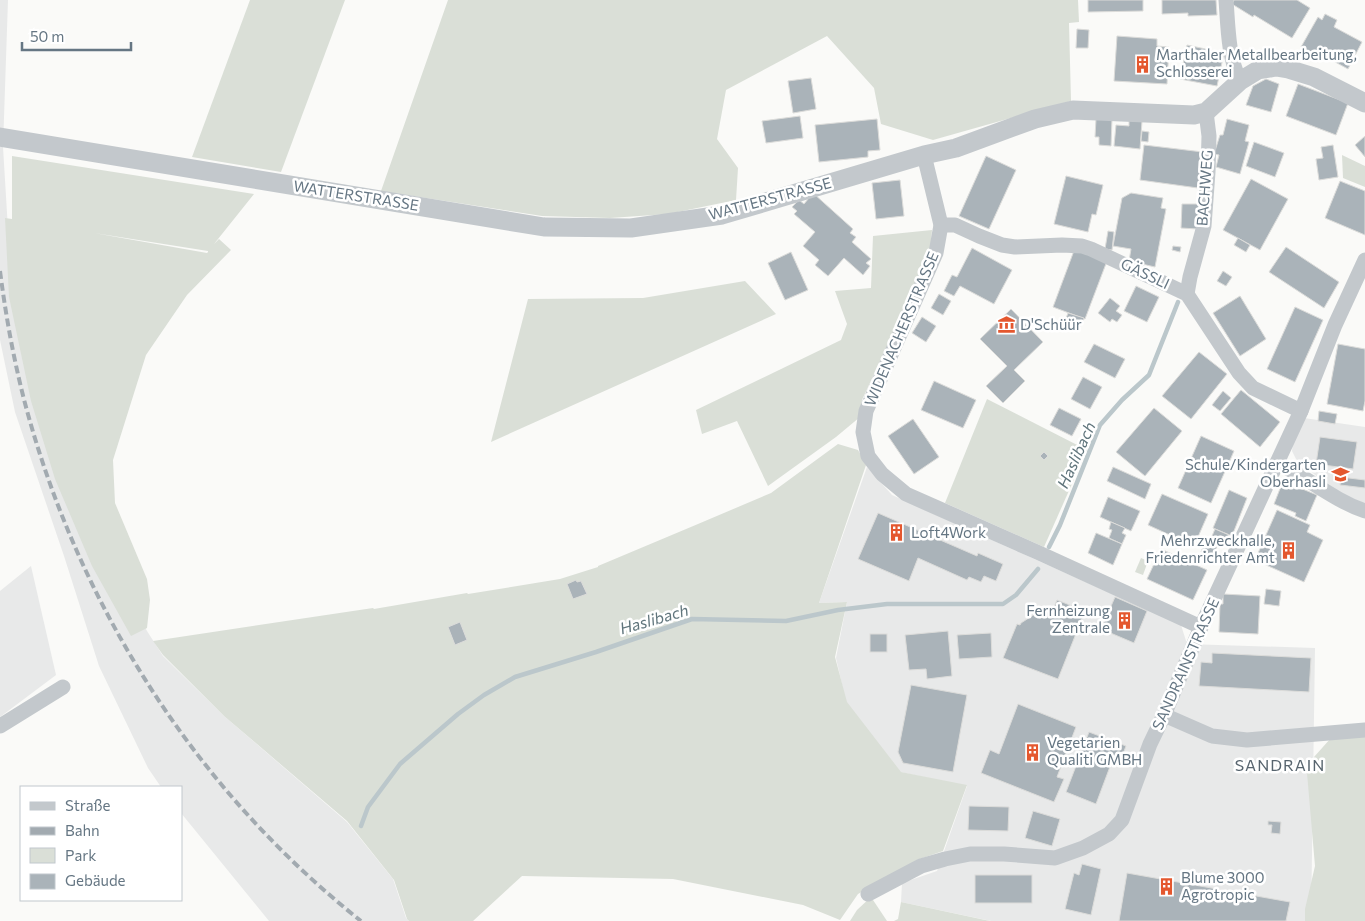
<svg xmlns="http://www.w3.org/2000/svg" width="1365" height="921" font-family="Commissioner,sans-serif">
	<rect width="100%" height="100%" fill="#fafaf8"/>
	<g fill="#e8e9e9">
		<path d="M0,0H8L3,147L12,295L123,584L147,631L163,656L224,716L347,822L393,879L406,918L409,921H269L181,813V787H161L148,768L99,666L64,556L15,412L0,340Z"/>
		<path d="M1304,418L1365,427V504L1332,489L1296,459L1292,451L1293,442Z"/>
		<path d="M867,467L892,495L1181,625L1187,644L1315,648L1311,921H991L901,902L902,883L937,871L967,786L900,772L846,702L836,658L847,602L819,603Z"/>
		<path d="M31,566L56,675L0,717V591Z"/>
	</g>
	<g fill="#dadfd7" fill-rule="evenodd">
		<path d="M250,0H345L281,172L192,157Z"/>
		<path d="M448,0H1078L1079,22L1069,23L1071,101L933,140L881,124L874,88L827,36L726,90L717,139L738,168L736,200L668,214L610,218L542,216L381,191Z"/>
		<path d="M1342,155L1365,166V187L1343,178Z"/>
		<path d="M12,156L254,194L214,244L219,239L231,250L187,295L146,355L113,460L115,503L147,579L150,600L147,628L131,636L92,566L55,479L31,401L9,297L5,218L12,219ZM94,233L208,251V252L207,253Z"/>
		<path d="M932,230L930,254L862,400L860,417L836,437L768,486L737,421L702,434L696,410L841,340L847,324L835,291L871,288L873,236Z"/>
		<path d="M745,281L776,314L491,442L528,299L643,298Z"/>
		<path d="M987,399L1087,450L1044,547L945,503Z"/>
		<path d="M838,444L858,450L866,465L819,603L847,602L835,657L847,702L901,772L967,785L943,851L917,860L858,894L840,920L803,905L673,879L522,876L473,921H409L407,919L394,880L347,821L224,716L163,655L153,641L373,608L374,609L467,593L468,594L560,579L598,567V566L698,524L771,493Z"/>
		<path d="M1141,558L1148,561L1143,575L1135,572Z"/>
		<path d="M1365,736V921H1305V909L1315,866L1307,773L1314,757L1331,738Z"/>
		<path d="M871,897L887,921H850L857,910Z"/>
		<path d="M901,902L990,921H894L898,919Z"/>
	</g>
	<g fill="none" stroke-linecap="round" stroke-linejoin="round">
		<g stroke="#bbc7cb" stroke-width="4.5">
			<path d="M1049,547L1060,525L1100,425L1122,400L1149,375L1178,302"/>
			<path d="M361,826L368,807L400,764L458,714L484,695L515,677L596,652L692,619L786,621L838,610L887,604H1003L1016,595L1038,569"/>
		</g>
	</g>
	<g fill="#aab3b9" stroke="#dcdcda">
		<path d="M1088,0H1143V11L1088,12Z"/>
		<path d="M1162,0H1216L1217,15L1188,16V13L1162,14Z"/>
		<path d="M1234,0H1297L1310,8L1292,38L1254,15L1253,17L1232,4Z"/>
		<path d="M1325,14L1337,20L1334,27L1362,42L1348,69L1326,57L1324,60L1301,47L1318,17L1322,20Z"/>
		<path d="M1077,29L1089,30L1088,48H1076Z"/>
		<path d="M1117,36L1157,39V46L1169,47L1167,84L1114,81Z"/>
		<path d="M1187,45L1224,53L1217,86L1180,79Z"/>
		<path d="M811,78L816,109L793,113L788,81Z"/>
		<path d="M1266,79L1279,84L1271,112L1246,105L1253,86Z"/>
		<path d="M1298,84L1348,103L1336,135L1286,116Z"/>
		<path d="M800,116L803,138L766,143L762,121Z"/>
		<path d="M877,119L880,150L868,151V157L819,162L815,125Z"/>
		<path d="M1096,119H1112L1111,146L1099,145V137H1095Z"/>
		<path d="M1227,119L1249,125L1245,141L1249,142L1240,174L1216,167L1219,155L1214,154L1220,135H1223Z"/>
		<path d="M1129,120L1142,121L1140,149L1114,146L1116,125L1129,126Z"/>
		<path d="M1142,131L1149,132L1148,142L1141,141Z"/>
		<path d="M1365,136V157L1355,145Z"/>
		<path d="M1254,142L1284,153L1275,177L1246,166Z"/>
		<path d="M1144,145L1203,152L1198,188L1140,180Z"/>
		<path d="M1333,145L1338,177L1319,180L1316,159L1323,158L1321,147Z"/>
		<path d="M986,156L1016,170L989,229L959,216Z"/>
		<path d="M1066,176L1103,185L1096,215L1092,214L1088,232L1054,224Z"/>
		<path d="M1251,179L1288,199L1260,250L1223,230Z"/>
		<path d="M900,180L904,216L876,219L872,183Z"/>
		<path d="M1340,181L1365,191V235L1325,218Z"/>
		<path d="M813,193L853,229L850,233L856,237L852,242L871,259L866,263L870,266L863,275L844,258L828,276L815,265L819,260L803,246L815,232L794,214L797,211L792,207L799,200L804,204Z"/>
		<path d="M1131,193L1163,198L1161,208L1166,209L1155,267L1129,261L1131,249L1113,246L1122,198Z"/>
		<path d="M1182,204H1200L1198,229L1181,228Z"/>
		<path d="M1108,231L1114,232L1112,250L1105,249Z"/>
		<path d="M1238,238L1250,245L1246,252L1234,245Z"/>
		<path d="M1173,246L1181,247L1180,252L1172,250Z"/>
		<path d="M1286,247L1339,282L1324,308L1269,272Z"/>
		<path d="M972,248L1012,270L994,304L960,286L954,296L944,291L952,275L957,277Z"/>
		<path d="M1075,248L1107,261L1085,319L1053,307Z"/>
		<path d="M791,252L808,290L785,300L768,263Z"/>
		<path d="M1223,271L1232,277L1226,286L1217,281Z"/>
		<path d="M1136,286L1159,297L1147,322L1124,311Z"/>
		<path d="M939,294L951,301L943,315L931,308Z"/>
		<path d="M1240,296L1266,339L1240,356L1213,313Z"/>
		<path d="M1110,298L1120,306L1116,311L1122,315L1117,322L1112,319L1110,322L1098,313Z"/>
		<path d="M1295,307L1323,320L1295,382L1267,369Z"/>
		<path d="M1011,309L1043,342L1014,370L1025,381L1003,403L986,386L1007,366L980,339Z"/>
		<path d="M1068,313L1084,318L1080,327L1065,321Z"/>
		<path d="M922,317L936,326L926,342L912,333Z"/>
		<path d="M1094,344L1125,359L1115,378L1084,362Z"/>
		<path d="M1338,344L1365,349V401L1363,411L1327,404Z"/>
		<path d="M1199,352L1227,374L1191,419L1162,396Z"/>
		<path d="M1083,377L1102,387L1090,409L1071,399Z"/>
		<path d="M934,381L976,400L963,428L921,410Z"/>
		<path d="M1241,390L1280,422L1260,447L1221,414Z"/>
		<path d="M1223,391L1231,398L1220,411L1212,405Z"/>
		<path d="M1059,408L1081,419L1072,436L1050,425Z"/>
		<path d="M1154,408L1182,431L1145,476L1116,452Z"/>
		<path d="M1319,411L1337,414L1335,424L1318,421Z"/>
		<path d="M913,419L939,457L914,474L888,436Z"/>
		<path d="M1201,436L1234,451L1211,503L1178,488Z"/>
		<path d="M1320,437L1357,442L1353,469L1316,464Z"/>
		<path d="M1044,452L1048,456L1044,460L1040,456Z"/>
		<path d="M1113,467L1151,484L1145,499L1107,481Z"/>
		<path d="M1341,477L1365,480V488L1340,485Z"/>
		<path d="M1283,481L1317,495L1306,521L1295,516L1296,513L1274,504Z"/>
		<path d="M1229,490L1247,498L1232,536L1213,528Z"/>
		<path d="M1162,494L1208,514L1194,546L1148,525Z"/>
		<path d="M1108,497L1140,511L1131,531L1100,517Z"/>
		<path d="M1277,510L1310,525L1307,532L1323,540L1304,582L1255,560Z"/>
		<path d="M878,513L977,556L978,553L1003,564L996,581L984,576L981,582L969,577L967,580L918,558L909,581L858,559Z"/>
		<path d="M1111,522L1125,528L1122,533L1126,535L1122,544L1109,538L1112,530L1109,529Z"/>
		<path d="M1215,529L1229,535L1226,542L1212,536Z"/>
		<path d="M1096,533L1122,544L1113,565L1088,553Z"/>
		<path d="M1207,537L1219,543L1212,557L1201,552Z"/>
		<path d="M1161,549L1207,570L1193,600L1147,579Z"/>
		<path d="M576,580L577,582L581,581L587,594L573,599L567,584Z"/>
		<path d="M1266,589L1281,591L1279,606L1264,604Z"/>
		<path d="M1223,594L1260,596L1258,634L1219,632L1220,604H1223Z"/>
		<path d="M1115,597L1147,611L1134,643L1101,629Z"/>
		<path d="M1057,600L1085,611L1058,679L1003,658L1017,624L1020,625L1021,623L1041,610L1051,614Z"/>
		<path d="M460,622L467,640L455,645L448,627Z"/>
		<path d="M948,631L952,676L927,679L926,669L909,670L905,635Z"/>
		<path d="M991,633L992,657L959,659L957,635Z"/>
		<rect x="870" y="634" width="17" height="18"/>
		<path d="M1212,653L1311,658L1309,692L1199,686L1201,662L1212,663Z"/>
		<path d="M911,685L967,695L953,772L903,763L898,752Z"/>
		<path d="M1018,704L1076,727L1057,777L1064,779L1054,802L981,773L990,750L999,754Z"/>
		<path d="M1089,732L1126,746L1121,759L1114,756L1096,804L1066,792Z"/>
		<path d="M969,806L1009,807L1008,831L968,830Z"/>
		<path d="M1033,811L1060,819L1052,846L1025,838Z"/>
		<path d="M1268,821L1281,822L1280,834L1271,833L1272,825H1268Z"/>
		<path d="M1082,864L1101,869L1091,915L1065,909L1074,873L1079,875Z"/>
		<path d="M1127,873L1290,902L1286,921H1119Z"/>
		<rect x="975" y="875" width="57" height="28"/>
	</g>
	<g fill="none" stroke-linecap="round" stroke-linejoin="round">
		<g stroke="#c3c8cc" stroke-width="15">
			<path d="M1226,0C1228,26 1228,57 1240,81"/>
			<path d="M924,155L941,225L936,253L866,411L863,432L868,456L882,474L906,494L1037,552L1201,627"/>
			<path d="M941,225H955L979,236L1002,245L1015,247L1062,245L1082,246L1091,249L1187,294L1239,373L1253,388L1301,411"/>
			<path d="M1187,294L1190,277L1204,226L1208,172L1209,136L1206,112"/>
			<path d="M1277,463C1307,477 1333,500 1365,511"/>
			<path d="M1164,715L1212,736L1247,740L1365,730"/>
			<path d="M0,726L63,687"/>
			<path d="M868,894L921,866L945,859L970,854H1004L1055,858L1083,848L1109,834L1122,820L1150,744L1164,715L1201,627L1301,411L1335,325L1365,260"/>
		</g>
		<path stroke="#c3c8cc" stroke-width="19" d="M0,137L544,227L631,228L722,215L924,155L956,148L1035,119L1073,110L1194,115L1206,112L1240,81L1258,70L1276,67L1288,69L1314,77L1365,103"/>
		<path stroke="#a2aab0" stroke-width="4" stroke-dasharray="8 4" stroke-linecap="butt" d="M0,271C6,317 14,362 26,407C80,608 197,791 361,921"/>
	</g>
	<defs>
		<symbol id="building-bare" viewBox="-9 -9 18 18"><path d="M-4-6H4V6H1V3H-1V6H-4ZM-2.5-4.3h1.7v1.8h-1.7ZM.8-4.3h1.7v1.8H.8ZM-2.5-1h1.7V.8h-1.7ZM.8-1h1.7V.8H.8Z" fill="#e4572e" stroke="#fff" stroke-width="2.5" paint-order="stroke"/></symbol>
		<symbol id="museum-bare" viewBox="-9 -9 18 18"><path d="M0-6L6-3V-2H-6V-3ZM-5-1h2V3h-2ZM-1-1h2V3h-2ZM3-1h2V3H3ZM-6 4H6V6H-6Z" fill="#e4572e" stroke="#fff" stroke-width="2.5" paint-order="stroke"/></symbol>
		<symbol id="school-bare" viewBox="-9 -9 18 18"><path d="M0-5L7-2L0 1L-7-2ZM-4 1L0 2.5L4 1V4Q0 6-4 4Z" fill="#e4572e" stroke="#fff" stroke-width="2.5" paint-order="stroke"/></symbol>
	</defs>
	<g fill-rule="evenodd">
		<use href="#building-bare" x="1130" y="52" width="25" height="25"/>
		<use href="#museum-bare" x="994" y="312" width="25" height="25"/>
		<use href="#school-bare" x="1328" y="462" width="25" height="25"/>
		<use href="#building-bare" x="884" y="520" width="25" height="25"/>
		<use href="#building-bare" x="1276" y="538" width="25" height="25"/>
		<use href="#building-bare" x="1112" y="608" width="25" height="25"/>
		<use href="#building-bare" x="1020" y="740" width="25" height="25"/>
		<use href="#building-bare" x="1154" y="874" width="25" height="25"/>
	</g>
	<g text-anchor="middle" stroke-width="5" stroke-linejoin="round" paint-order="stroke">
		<g font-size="15" fill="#657683" stroke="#fff" text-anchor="start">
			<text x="1156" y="60">Marthaler Metallbearbeitung,<tspan x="1156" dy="17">Schlosserei</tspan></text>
			<text x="1020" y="330">D'Schüür</text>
			<text x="1326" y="470" text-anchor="end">Schule/Kindergarten<tspan x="1326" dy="17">Oberhasli</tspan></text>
			<text x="911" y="538">Loft4Work</text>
			<text x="1275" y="546" text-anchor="end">Mehrzweckhalle,<tspan x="1275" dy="17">Friedenrichter Amt</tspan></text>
			<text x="1110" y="616" text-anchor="end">Fernheizung<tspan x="1110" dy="17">Zentrale</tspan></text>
			<text x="1047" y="748">Vegetarien<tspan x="1047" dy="17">Qualiti GMBH</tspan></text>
			<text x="1181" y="883">Blume 3000<tspan x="1181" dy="17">Agrotropic</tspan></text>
		</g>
		<g font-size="15" fill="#657683" stroke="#fff">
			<text transform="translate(1205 188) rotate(-86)" y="5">BACHWEG</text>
			<text transform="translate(356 196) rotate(9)" y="5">WATTERSTRASSE</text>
			<text transform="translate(770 199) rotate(-15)" y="5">WATTERSTRASSE</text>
			<text transform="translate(1145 274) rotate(25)" y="5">GÄSSLI</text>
			<text transform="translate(902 329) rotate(-67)" y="5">WIDENACHERSTRASSE</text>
			<text transform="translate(1186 664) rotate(-66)" y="5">SANDRAINSTRASSE</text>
		</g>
		<g font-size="16" font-style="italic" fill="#60757c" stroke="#fff">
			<text transform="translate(1076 455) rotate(-66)" y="6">Haslibach</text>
			<text transform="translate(654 619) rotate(-16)" y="6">Haslibach</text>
		</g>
		<g font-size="16" letter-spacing="1" fill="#57646e" stroke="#fff">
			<text x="1280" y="771">SANDRAIN</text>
		</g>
	</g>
	<rect x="20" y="786" width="162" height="115" fill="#ffffff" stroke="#c1c8cd"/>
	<rect x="30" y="802" width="25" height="8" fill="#c3c8cc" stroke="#c1c8cd"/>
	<text x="65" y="811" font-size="15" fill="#657683">Straße</text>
	<rect x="30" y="827" width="25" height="8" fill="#a2aab0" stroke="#c1c8cd"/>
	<text x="65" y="836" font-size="15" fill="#657683">Bahn</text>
	<rect x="30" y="848" width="25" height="15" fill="#dadfd7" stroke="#c1c8cd"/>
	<text x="65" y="861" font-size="15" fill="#657683">Park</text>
	<rect x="30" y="874" width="25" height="15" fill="#aab3b9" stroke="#c1c8cd"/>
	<text x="65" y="886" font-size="15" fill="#657683">Gebäude</text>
	<path d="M22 42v8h109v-8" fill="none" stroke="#657683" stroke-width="2.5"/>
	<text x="30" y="42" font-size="15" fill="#657683" stroke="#ffffff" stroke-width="4" paint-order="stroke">50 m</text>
</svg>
